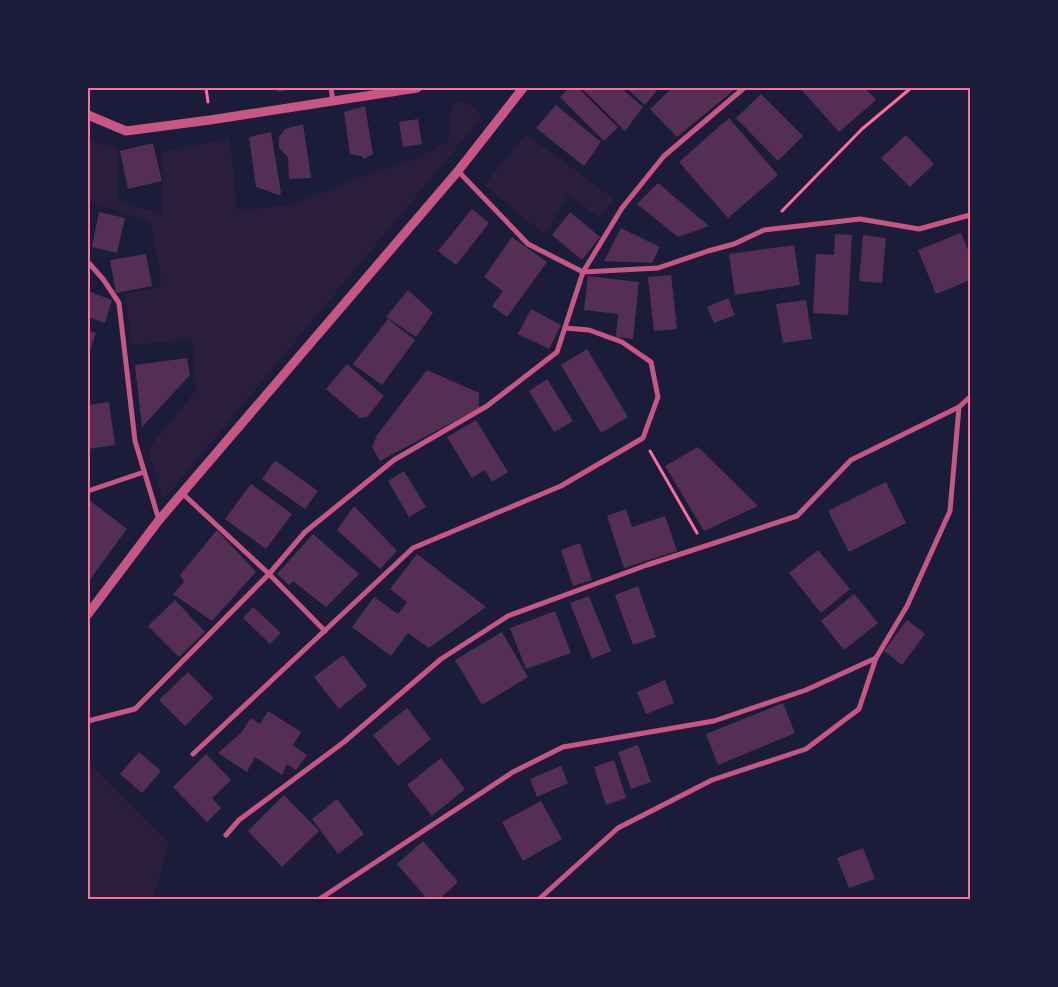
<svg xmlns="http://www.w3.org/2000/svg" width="1058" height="987" font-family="Commissioner,sans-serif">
	<rect width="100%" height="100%" fill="#1b1b3a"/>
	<g fill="#2a1e3b">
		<path d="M465,101L483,116L163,500L148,449L196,390L192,339L132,345L124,294L160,287L161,278L150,222L88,201V139L110,148H118V201L162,214L163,152L230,138L237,209H254L294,204L357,178L420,157L448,141L452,104Z"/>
		<path d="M526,134L614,199L600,218L568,195L545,235L484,185Z"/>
		<path d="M88,763L169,843L153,899H88Z"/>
	</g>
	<g fill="#542f53">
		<path d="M277,88H297L278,92Z"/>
		<path d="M569,88H578L618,127L604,141L560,97Z"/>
		<path d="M581,88H621L643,107L625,131Z"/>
		<path d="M626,88H659L645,105Z"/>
		<path d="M672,88H734L735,89L677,137L650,109Z"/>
		<path d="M800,88H865L876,100L839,132Z"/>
		<path d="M761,94L803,136L778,161L736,118Z"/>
		<path d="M556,105L601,142L584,166L536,128Z"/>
		<path d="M365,106L373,154L364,159L362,156L350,154L344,112Z"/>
		<path d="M729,118L778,175L728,218L679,162Z"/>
		<path d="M418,119L422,144L403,147L399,122Z"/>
		<path d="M303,124L311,178L289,179L288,157L279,148V137L285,129Z"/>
		<path d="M271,132L281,193L279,195L256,187L249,137Z"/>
		<path d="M906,135L934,164L910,187L881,158Z"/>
		<path d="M153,143L162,181L128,189L120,151Z"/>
		<path d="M658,183L709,226L678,237L637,204Z"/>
		<path d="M472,209L489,223L456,265L438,251Z"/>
		<path d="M99,212L125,218L117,253L92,247Z"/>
		<path d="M570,212L600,237L582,260L552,235Z"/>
		<path d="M621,228L660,247L652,263L604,261Z"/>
		<path d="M961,233L970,255V280L936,294L918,250Z"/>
		<path d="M835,234L852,235L848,315L813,313L816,254L834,255Z"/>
		<path d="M863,235L886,238L882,283L859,281Z"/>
		<path d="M512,237L547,262L507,317L492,306L503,291L484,277Z"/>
		<path d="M794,245L800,285L735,295L729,254Z"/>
		<path d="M146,254L152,286L116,293L110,260Z"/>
		<path d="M671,275L677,329L654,331L648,277Z"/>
		<path d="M588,276L639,282L633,339L616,337L618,314L584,310Z"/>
		<path d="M408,290L433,313L416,337L386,317Z"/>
		<path d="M88,291L112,300L105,323L88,317Z"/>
		<path d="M728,298L735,315L714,323L707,307Z"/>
		<path d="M806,300L812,339L783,343L776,304Z"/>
		<path d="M531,309L561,325L549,349L518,334Z"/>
		<path d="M388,319L415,340L382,385L353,364Z"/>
		<path d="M88,330L96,333L88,356Z"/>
		<path d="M587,349L628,417L601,433L561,365Z"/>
		<path d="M187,358L190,375L142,427L135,365Z"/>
		<path d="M347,364L384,396L367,417L360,418L326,389Z"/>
		<path d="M427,370L479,393V408L380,461L372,447L377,435Z"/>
		<path d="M547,379L573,421L554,432L529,391Z"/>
		<path d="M109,402L115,445L88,449V405Z"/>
		<path d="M476,420L508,472L492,482L485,470L472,478L447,437Z"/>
		<path d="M698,447L758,506L704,531L665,466Z"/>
		<path d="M276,461L318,491L305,509L262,479L273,463Z"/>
		<path d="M404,471L426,507L409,517L388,481Z"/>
		<path d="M886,482L906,523L849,552L828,511Z"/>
		<path d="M251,484L292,514L266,549L225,519Z"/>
		<path d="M89,500L127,529L88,582V502Z"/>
		<path d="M354,506L397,551L380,569L337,530Z"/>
		<path d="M626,509L632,527L665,516L677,551L624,568L607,516Z"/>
		<path d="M217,530L256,572L212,621L173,594L184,582L180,575Z"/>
		<path d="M313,534L359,574L326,607L293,581L289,585L277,574Z"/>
		<path d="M580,543L592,580L573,586L561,550Z"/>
		<path d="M818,550L850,589L821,613L789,573Z"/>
		<path d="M417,554L486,607L429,648L408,633L391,656L352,627L374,597L398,614L407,602L390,589Z"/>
		<path d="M638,586L656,637L633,645L615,595Z"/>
		<path d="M854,594L878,623L844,650L821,621Z"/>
		<path d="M589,596L611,651L592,659L570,603Z"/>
		<path d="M175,600L205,632L179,657L148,626Z"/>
		<path d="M253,607L281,633L270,644L243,618Z"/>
		<path d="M555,611L571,653L526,669L510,628Z"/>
		<path d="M907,620L925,634L902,665L884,651Z"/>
		<path d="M502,632L528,677L482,705L455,660Z"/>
		<path d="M343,655L367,686L339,709L314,677Z"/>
		<path d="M188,672L213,698L185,726L159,700Z"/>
		<path d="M665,680L674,703L646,714L637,692Z"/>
		<path d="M783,703L795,733L718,765L706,734Z"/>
		<path d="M407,708L431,739L398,766L373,735Z"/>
		<path d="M268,711L301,732L293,745L307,755L296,770L287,764L282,775L255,757L247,772L218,753L241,733L251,718L260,724Z"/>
		<path d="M638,745L651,782L631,789L618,752Z"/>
		<path d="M139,752L161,771L142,793L120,774Z"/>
		<path d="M206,754L231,780L212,798L221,808L207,822L173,787Z"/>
		<path d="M441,758L465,789L432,816L407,785Z"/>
		<path d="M614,760L626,798L606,805L594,767Z"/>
		<path d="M561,766L568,783L537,797L530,779Z"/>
		<path d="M284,795L319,831L282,867L248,831Z"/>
		<path d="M337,799L364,834L338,854L312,819Z"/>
		<path d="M541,801L562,839L523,861L502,822Z"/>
		<path d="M423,841L458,882L438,900H428L397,864Z"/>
		<path d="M863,848L875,879L849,888L837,858Z"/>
	</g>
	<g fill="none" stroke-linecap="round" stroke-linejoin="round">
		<g stroke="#ff6b9d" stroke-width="3">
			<path d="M206,88L208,102"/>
			<path d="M782,211L862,129L911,88"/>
			<path d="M650,451L697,533"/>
		</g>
		<g stroke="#c65784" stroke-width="5">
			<path d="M331,88L333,102"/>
			<path d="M458,171L528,244L583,272"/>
			<path d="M88,262L103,279L119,303L135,441L159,520"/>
			<path d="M583,272L658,268L708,251L734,244L764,230L860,219L919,229L970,215"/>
			<path d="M88,491L144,472"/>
			<path d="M182,493L269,574L325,631"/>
			<path d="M88,721L135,709L269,574L305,532L394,460L487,406L557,352L583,272L622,208L664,156L744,88"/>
			<path d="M193,754L413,548L561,486L643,438L658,397L651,362L622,342L589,330L565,328"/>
			<path d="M226,835L239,820L344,742L441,659L508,616L647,565L797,516L851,460L959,407L970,397"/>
			<path d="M318,900L513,772L563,747L714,721L806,690L876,658"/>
			<path d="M538,900L618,828L712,780L806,749L859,709L876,658L907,606L950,511L959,407"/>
		</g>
		<g stroke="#c65784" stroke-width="9">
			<path d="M88,115L126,131L210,120L417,88"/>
			<path d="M88,614L159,520L458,171L523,88"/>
		</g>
	</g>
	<rect width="1058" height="987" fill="none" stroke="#1b1b3a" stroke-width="178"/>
	<rect x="89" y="89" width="880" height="809" fill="none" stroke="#ff6b9d" stroke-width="2"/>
</svg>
